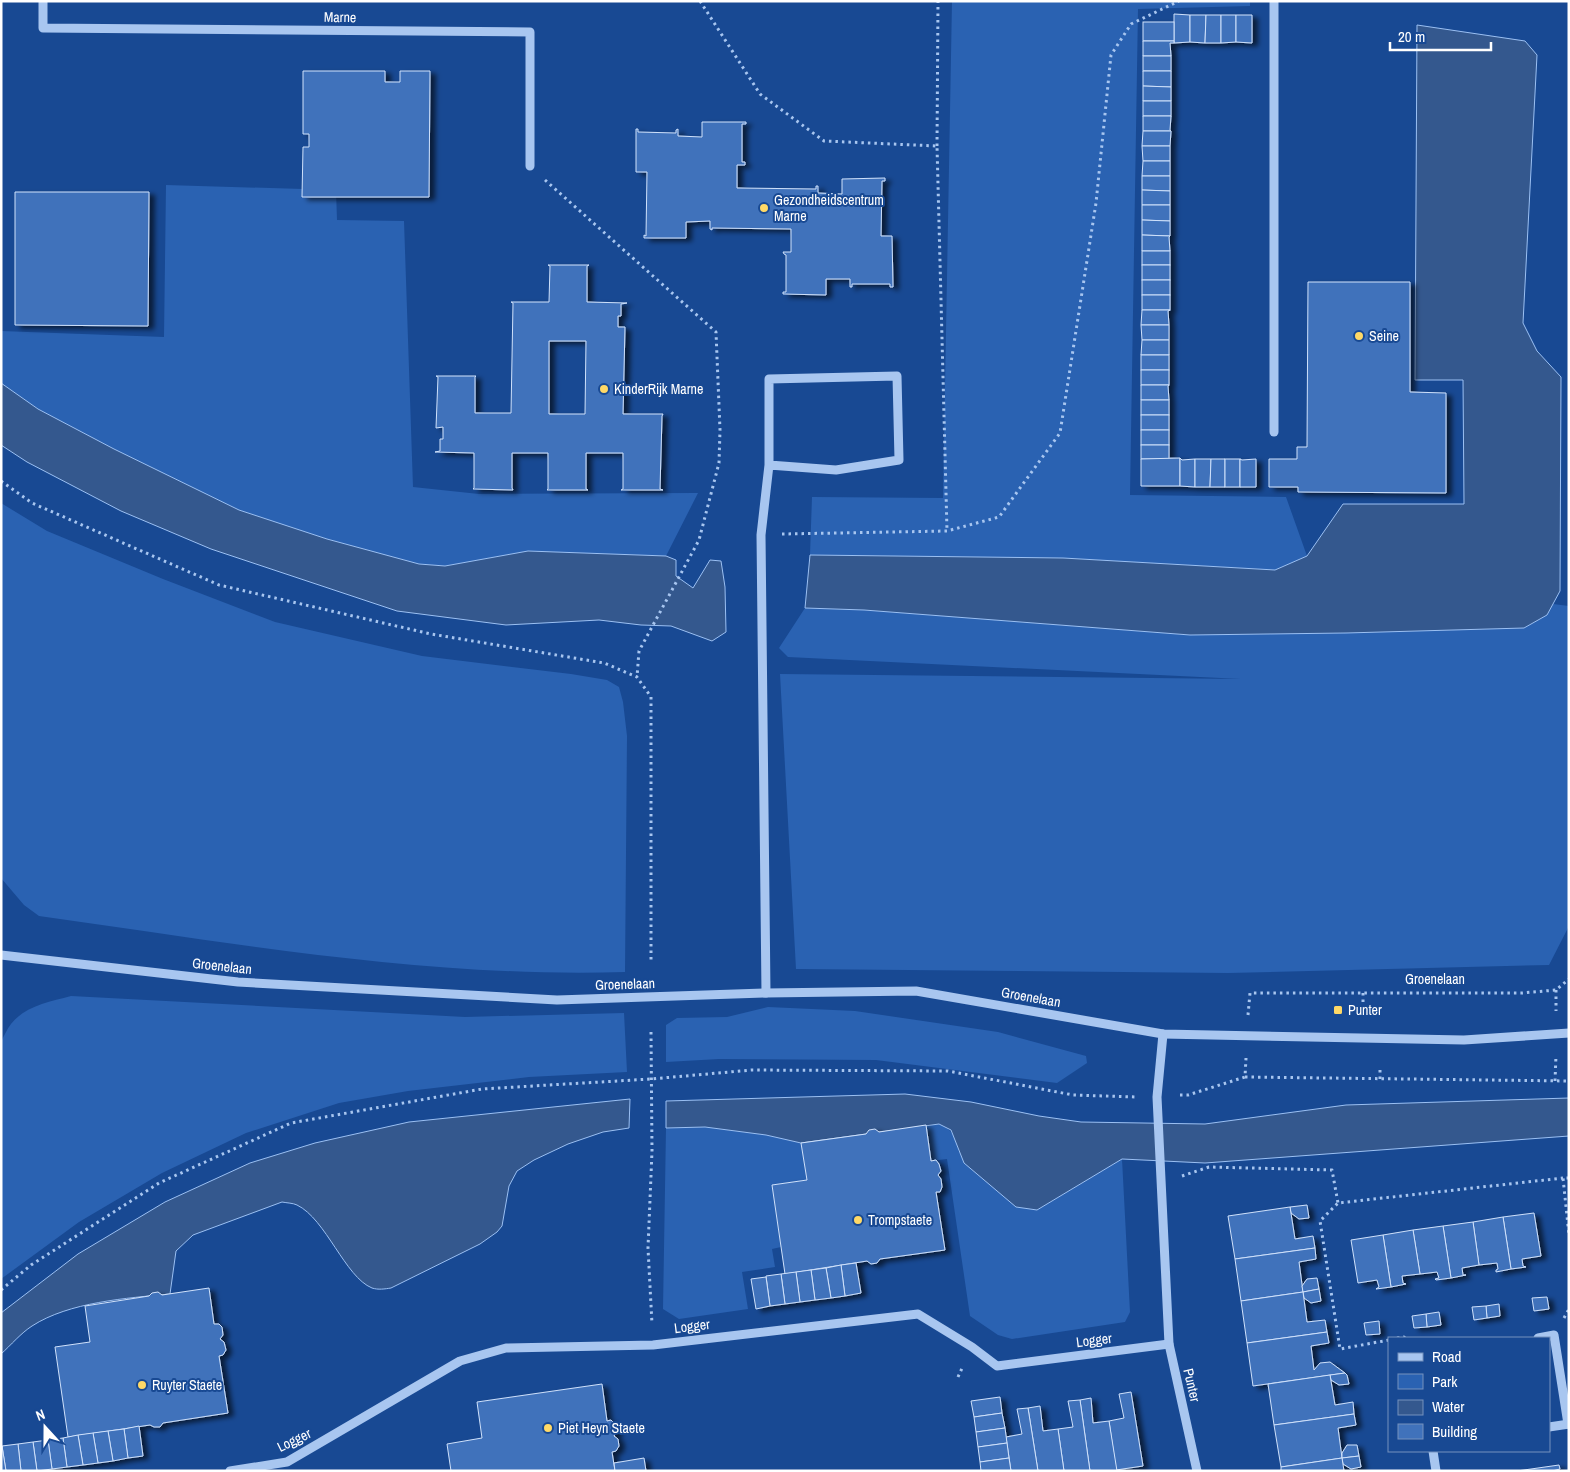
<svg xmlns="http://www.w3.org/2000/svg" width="1570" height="1472" font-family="'Archivo Narrow',sans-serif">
	<defs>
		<filter id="shadow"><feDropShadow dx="5.5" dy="3" stdDeviation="2.5" flood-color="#0009"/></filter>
	</defs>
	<rect width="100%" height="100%" fill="#184993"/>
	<g fill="#2a62b2">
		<path d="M952,1H1250V6L1138,9L1130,495L1286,497L1307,556L1275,570L1063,558L810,555L812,497L943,498Z"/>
		<path d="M166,185L336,190L337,220L404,221L413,487L479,494L698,493L666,556L528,551L445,566L419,564L327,539L239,510L114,449L38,409L1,383V331L164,337Z"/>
		<path d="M1,503L47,531L163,579L275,622L422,656L571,674L607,680L619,687L623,702L627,736L625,972C428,978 233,943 39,916L24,905L1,878Z"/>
		<path d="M1553,604L1569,606V926L1549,965L1228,973L796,969L780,674L1241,679L788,657L779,648L805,608L864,610L1190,635L1346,633L1524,628L1547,615Z"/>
		<path d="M71,996L465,1017L624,1013L627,1072L529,1077L408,1091L339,1103L246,1133L162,1173L79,1222L1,1279V1042C4,1036 7,1029 11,1024C25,1006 49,1002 71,996Z"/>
		<path d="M768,1007L855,1011L998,1032L1086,1056L1087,1063L1057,1083L876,1060L719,1059L666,1062V1025L677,1018L727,1017Z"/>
		<path d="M939,1124C954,1131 955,1136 959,1152L1037,1210L1122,1159L1130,1312L1125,1322L1012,1339L998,1335L970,1316L947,1159L931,1161L926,1125Z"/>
		<path d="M705,1127L766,1135L801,1143L807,1180L772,1185L781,1247L772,1249L775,1267L742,1272L748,1309L679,1319L663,1309L666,1128Z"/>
	</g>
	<g fill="#34588e" stroke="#9bc0f3">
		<path d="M1417,25L1525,41L1537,55L1523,323L1537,351L1561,377L1560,591L1547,615L1524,628L1346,633L1190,635L864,610L805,608L810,555L1063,558L1275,570L1307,556L1343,504H1464L1463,380H1415Z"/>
		<path d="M1,383L38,409L114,449L239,510L327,539L419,564L445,566L528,551L666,556L676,560V576L693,588L710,560L721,561L725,587L726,632L712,641L671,626L641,625L599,620L506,625L397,611L211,549L121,511L27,462L1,445Z"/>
		<path d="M905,1094L971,1102L1039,1116L1081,1122L1205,1124L1346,1105L1569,1098V1136L1205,1163L1122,1159L1037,1210L1016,1207L964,1163L951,1130L939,1124L801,1143L766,1135L705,1127L666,1128V1101Z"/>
		<path d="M630,1099L629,1128L603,1132L568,1144L534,1160L517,1171L509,1186L502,1226L497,1232L480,1244L391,1288C385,1289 378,1290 372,1288C345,1277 326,1219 297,1205C293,1203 287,1203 282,1202L193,1235L176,1251L170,1294C127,1298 69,1302 32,1326C21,1333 11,1345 1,1354V1313L78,1254L165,1202L250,1163L315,1143L409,1122Z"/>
	</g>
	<g fill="#4072bb" stroke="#cfe1fb" fill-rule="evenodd" filter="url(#shadow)">
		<path d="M1174,14L1190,15V42L1174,43Z"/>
		<path d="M1190,15H1206L1205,43L1190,42Z"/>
		<path d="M1206,15H1221V43H1205Z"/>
		<path d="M1221,15H1236V42L1221,43Z"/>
		<path d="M1236,15H1252V43L1236,42Z"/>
		<rect x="1143" y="22" width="31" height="19"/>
		<path d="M1143,41H1174V43H1170L1171,56H1143Z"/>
		<rect x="1143" y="56" width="28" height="15"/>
		<path d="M303,71H385V82H400V71H430L429,197H302L303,147H309V134H303Z"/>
		<path d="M1143,71H1171V87L1143,86Z"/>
		<path d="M1143,86L1171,87V101H1143Z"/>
		<rect x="1143" y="101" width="28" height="15"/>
		<path d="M1143,116H1171L1170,130L1171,131H1143Z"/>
		<path d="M702,122H746V124H742V162H745V165H737V188L816,189V186H818V193L842,194V179L885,178V181H882L881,236H892L893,287H890V284H852V287H850V279H826V295L783,294V292H786V255L784,254L783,252H791V229L712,228V230L710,229V221L686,222V238H644V235L646,236L647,172H636V129H638V132L676,133V130L678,129V136L702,137Z"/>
		<path d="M1143,131H1171L1170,146H1142Z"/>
		<path d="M1142,146H1170V161H1143Z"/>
		<path d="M1143,161H1170V176H1142Z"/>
		<path d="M1142,176H1170V191L1142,190Z"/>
		<path d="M1142,190L1170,191V205H1142Z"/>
		<path d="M15,192H149L148,326L15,325Z"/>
		<path d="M1142,205H1170V221L1142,220Z"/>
		<path d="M1142,220L1170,221V236L1142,235Z"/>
		<path d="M1142,235L1170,236L1169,237L1170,251H1142Z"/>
		<rect x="1142" y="251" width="28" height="14"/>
		<path d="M548,265H589L587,266V302L627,303L621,304V316H618V327H625L623,414H663L662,416L660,489L663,490H621L623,489V453H586V489L588,490H547L548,489V453H512V488L513,490L473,489L474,488V453L435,452L440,451V439H443V427L436,428L438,377L436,376H476L475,377V413H511L513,303L511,302H549L550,266ZM549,341H586L585,414H549Z"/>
		<rect x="1142" y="265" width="28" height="15"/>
		<rect x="1142" y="280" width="28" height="15"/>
		<path d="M1308,282H1410V392L1446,393V493L1298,492V487H1269V459H1297V447H1307Z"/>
		<rect x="1142" y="295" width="28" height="15"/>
		<path d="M1142,310H1170L1168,311L1169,325H1141Z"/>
		<path d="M1141,325H1169V340H1142Z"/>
		<path d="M1142,340H1169V355H1141Z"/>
		<rect x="1141" y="355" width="28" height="15"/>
		<rect x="1141" y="370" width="28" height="15"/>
		<path d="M1141,385H1169L1168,386L1169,400H1141Z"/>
		<rect x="1141" y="400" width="28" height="15"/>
		<rect x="1141" y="415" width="28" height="15"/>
		<rect x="1141" y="430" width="28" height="15"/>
		<rect x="1141" y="445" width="28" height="14"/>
		<path d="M1180,458V486H1141V459Z"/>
		<path d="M1180,458L1182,460L1195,459V487L1180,486Z"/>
		<path d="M1195,459H1211L1210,487H1195Z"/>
		<path d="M1211,459H1225V487H1210Z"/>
		<rect x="1225" y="459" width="15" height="28"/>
		<path d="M1240,459L1242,460L1256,459V487H1240Z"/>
		<path d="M926,1125L931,1161L936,1160L939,1164L941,1171L938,1175L941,1179L942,1187L940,1192H936L945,1250L880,1259L877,1263L871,1264L867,1261L785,1274L772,1185L807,1180L801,1143L866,1134L869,1130L875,1129L879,1132Z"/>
		<path d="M1307,1205L1309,1218L1299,1219L1291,1213L1290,1207Z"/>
		<path d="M1290,1207L1295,1239L1313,1236L1315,1248L1235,1259L1228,1216Z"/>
		<path d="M1534,1213L1541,1256L1522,1259L1523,1266L1526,1267L1511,1269L1503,1217Z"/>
		<path d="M1503,1217L1511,1269L1496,1272V1270L1498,1269L1497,1263L1479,1265L1473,1222Z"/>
		<path d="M1473,1222L1479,1265L1462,1268L1463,1275H1466L1451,1278L1443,1226Z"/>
		<path d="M1443,1226L1451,1278L1436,1280L1435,1279L1439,1278L1437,1272L1420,1274L1413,1230Z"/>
		<path d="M1413,1230L1420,1274L1402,1276L1403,1283L1406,1284L1391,1287L1383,1235Z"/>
		<path d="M1383,1235L1391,1287L1376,1289L1379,1287L1377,1280L1358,1283L1351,1240Z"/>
		<path d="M1315,1248L1316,1259L1299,1262L1303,1292L1241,1301L1235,1259Z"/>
		<path d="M856,1263L861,1293L845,1296L841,1265Z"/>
		<path d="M841,1265L845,1296L831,1298L826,1268Z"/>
		<path d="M826,1268L831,1298L815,1300L811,1270Z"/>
		<path d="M811,1270L815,1300L800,1302L796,1272Z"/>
		<path d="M796,1272L800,1302L785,1304L781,1274Z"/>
		<path d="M781,1274L785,1304L770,1306L766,1276Z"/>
		<path d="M766,1277L770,1306L756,1309L751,1279Z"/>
		<path d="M1317,1278L1319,1289L1303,1292L1302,1286L1307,1279Z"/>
		<path d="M209,1288L214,1324H219L222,1327L223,1335L220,1339L224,1342L226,1350L223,1355L219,1356L228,1413L163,1423L160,1427H154L150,1425L68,1437L55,1347L90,1342L85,1306L149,1296L152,1293L158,1292L162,1295Z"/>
		<path d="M1319,1289L1321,1301L1311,1303L1304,1298L1303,1292Z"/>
		<path d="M1303,1292L1307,1322L1325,1320L1327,1332L1247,1343L1241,1301Z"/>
		<path d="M1547,1297L1549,1309L1534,1311L1532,1298Z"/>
		<path d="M1499,1304L1500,1316L1487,1318L1486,1306Z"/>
		<path d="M1486,1306L1487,1318L1474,1320L1472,1307Z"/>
		<path d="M1439,1312L1441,1325L1427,1327L1426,1314Z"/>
		<path d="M1426,1314L1427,1327L1414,1328L1412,1316Z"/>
		<path d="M1379,1321L1380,1334L1366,1335L1364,1323Z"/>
		<path d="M1327,1332L1329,1343L1311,1346L1314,1370L1320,1363L1330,1362L1345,1373L1253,1386L1247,1343Z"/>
		<path d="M1345,1373L1347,1375L1349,1384L1339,1385L1331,1380L1330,1375Z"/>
		<path d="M1330,1375L1335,1405L1353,1402L1354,1414L1274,1425L1268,1384Z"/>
		<path d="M602,1384L607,1421L611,1420L615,1424L617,1431L614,1436L618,1439L619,1446L616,1451L612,1452L615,1471H451L447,1444L482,1438L477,1402Z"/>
		<path d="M1131,1392L1143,1466L1116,1470L1109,1421L1124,1418L1119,1394Z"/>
		<path d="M1000,1397L1002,1413L974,1417L971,1401Z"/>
		<path d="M1091,1398L1093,1423L1109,1421L1117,1471H1090L1080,1400Z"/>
		<path d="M1080,1400L1090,1471H1064L1058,1429L1073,1427L1068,1401Z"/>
		<path d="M1040,1406L1043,1431L1058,1429L1064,1471H1038L1028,1408Z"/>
		<path d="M1028,1408L1038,1471H1011L1006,1437L1022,1434L1017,1409Z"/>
		<path d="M1002,1413L1005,1428L976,1432L974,1417Z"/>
		<path d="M1354,1414L1356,1425L1338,1428L1342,1458L1281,1467L1274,1425Z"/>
		<path d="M139,1426L143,1456L128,1458L124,1429Z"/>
		<path d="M1005,1428L1007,1443L978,1447L976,1432Z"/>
		<path d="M124,1429L128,1458L113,1461L108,1431Z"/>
		<path d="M108,1431L113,1461L98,1463L93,1433Z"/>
		<path d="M93,1433L98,1463L83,1465L78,1435Z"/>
		<path d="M78,1435L83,1465L67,1467L63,1438Z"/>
		<path d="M63,1438L67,1467L52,1469L48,1440Z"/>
		<path d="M48,1440L52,1469L37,1471L33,1442Z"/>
		<path d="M33,1442L37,1471H21L18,1444Z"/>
		<path d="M1007,1443L1009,1458L980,1462L978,1447Z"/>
		<path d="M18,1444L21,1471H6L2,1446Z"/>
		<path d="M1347,1445H1357L1359,1456L1342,1458V1453Z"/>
		<path d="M2,1446L6,1471H1Z"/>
		<path d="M1359,1456L1361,1467L1351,1469L1343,1464L1342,1458Z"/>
		<path d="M644,1458L646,1471H615L614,1463Z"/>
		<path d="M1009,1458L1011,1471H981L980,1462Z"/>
		<path d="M1342,1458L1344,1471H1281V1467Z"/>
		<path d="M1559,1465L1560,1469L1552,1471H1517Z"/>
	</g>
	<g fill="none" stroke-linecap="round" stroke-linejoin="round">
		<g stroke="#a8c6f0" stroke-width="3" stroke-dasharray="2.5 4" stroke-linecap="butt">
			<path d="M700,1L760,94L824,141L937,146L947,531"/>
			<path d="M937,146L938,1"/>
			<path d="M545,180L716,332L720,430L719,463L699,540L639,651L637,677"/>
			<path d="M1,481L32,503L219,585L431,634L604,663L637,677L651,697V962"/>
			<path d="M782,534L947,531L999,517L1060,433L1096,203L1111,55L1131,24L1179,1"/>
			<path d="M1556,990V1011"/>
			<path d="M1363,993V1010"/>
			<path d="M1248,1015L1250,993H1522L1556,990L1569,979"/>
			<path d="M651,1032L652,1151L648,1248L652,1324"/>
			<path d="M1380,1070V1079"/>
			<path d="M1245,1077L1569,1081"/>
			<path d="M1555,1081L1556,1055"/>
			<path d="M1180,1095H1188L1245,1077L1246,1058"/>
			<path d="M1182,1176L1209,1167L1332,1170L1338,1203"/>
			<path d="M1569,1178H1563L1569,1235"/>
			<path d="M1,1290L31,1265L159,1183L291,1123L482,1089L651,1079L752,1070L948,1071L1073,1095L1136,1097"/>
			<path d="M1564,1318L1569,1309"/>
			<path d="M1397,1338L1404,1337L1405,1338"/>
			<path d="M1389,1340L1340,1349L1320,1221L1338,1203L1563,1178"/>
			<path d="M958,1377L963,1366"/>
		</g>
		<g stroke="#a8c6f0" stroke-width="9">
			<path d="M43,1V28L530,32V166"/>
			<path d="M1274,432V1"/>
			<path d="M1,955L238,982L557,1000L766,993L916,991L1163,1034L1464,1040L1569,1033"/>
			<path d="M766,993L761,535L769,465V379L897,376L899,460L836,470L769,465"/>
			<path d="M1163,1034L1157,1097L1169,1344L1197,1471"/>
			<path d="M1538,1338L1554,1335L1568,1424"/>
			<path d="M1549,1427L1569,1424"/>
			<path d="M1433,1451L1436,1471"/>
			<path d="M230,1471L287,1462L460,1361L506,1348L653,1345L918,1314L972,1347L997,1366L1169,1344"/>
		</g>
	</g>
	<g fill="#ffd967" stroke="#184993" stroke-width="2">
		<circle cx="764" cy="208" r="5"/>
		<circle cx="1359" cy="336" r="5"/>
		<circle cx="604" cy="389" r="5"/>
		<rect x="1333" y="1005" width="10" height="10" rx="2.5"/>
		<circle cx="858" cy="1220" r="5"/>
		<circle cx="142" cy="1385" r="5"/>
		<circle cx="548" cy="1428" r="5"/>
	</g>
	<g text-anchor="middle" stroke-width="4" stroke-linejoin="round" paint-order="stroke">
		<g font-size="14" fill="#fff" stroke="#184993">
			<text transform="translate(340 17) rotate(1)" y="5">Marne</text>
			<text transform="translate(222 966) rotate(6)" y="5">Groenelaan</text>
			<text x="1435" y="984">Groenelaan</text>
			<text transform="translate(625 984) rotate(-2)" y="5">Groenelaan</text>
			<text transform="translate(1031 997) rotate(10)" y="5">Groenelaan</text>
			<text transform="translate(692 1326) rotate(-7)" y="5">Logger</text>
			<text transform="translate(1094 1340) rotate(-7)" y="5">Logger</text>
			<text transform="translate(1192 1385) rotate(77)" y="5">Punter</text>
			<text transform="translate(294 1440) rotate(-26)" y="5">Logger</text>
		</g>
		<g font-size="14" fill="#fff" stroke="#184993" text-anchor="start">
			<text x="774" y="205">Gezondheidscentrum<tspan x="774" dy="16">Marne</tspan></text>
			<text x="1369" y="341">Seine</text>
			<text x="614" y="394">KinderRijk Marne</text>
			<text x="1348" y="1015">Punter</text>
			<text x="868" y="1225">Trompstaete</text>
			<text x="152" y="1390">Ruyter Staete</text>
			<text x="558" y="1433">Piet Heyn Staete</text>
		</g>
	</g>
	<rect width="1570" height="1472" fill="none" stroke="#ffffff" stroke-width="5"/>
	<rect x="1388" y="1337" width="162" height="115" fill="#184993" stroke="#7492be"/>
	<rect x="1398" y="1353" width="25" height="8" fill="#a8c6f0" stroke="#7492be"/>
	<text x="1432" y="1362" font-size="15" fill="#ffffff">Road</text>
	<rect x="1398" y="1374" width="25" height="15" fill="#2a62b2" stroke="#7492be"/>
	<text x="1432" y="1387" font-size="15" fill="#ffffff">Park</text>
	<rect x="1398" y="1400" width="25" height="15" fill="#34588e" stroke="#7492be"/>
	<text x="1432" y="1412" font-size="15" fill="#ffffff">Water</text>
	<rect x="1398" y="1424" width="25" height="15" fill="#4072bb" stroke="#7492be"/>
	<text x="1432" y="1437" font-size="15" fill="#ffffff">Building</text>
	<g transform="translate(45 1427) rotate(339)" stroke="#184993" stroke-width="4" paint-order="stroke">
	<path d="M0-4L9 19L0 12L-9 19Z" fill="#ffffff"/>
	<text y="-8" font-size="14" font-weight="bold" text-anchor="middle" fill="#ffffff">N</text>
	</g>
	<path d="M1390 42v8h101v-8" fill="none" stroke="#ffffff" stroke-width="2.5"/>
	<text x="1398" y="42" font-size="15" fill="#ffffff" stroke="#184993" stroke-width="4" paint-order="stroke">20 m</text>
</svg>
